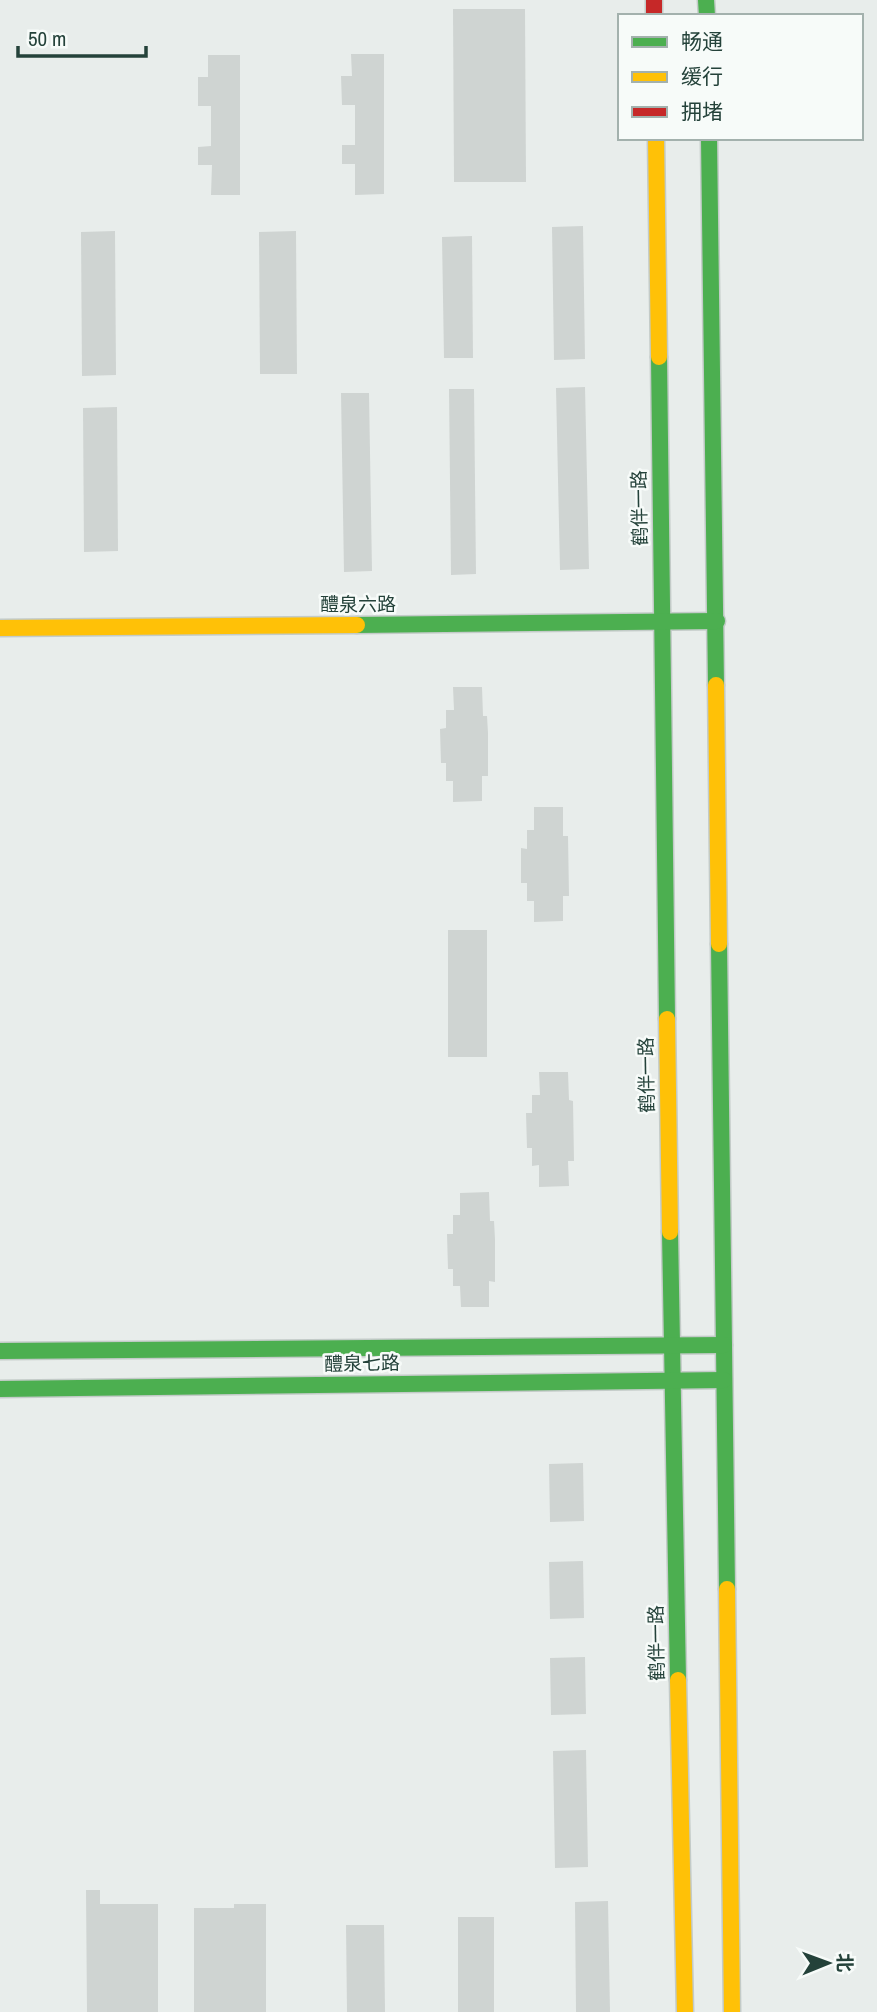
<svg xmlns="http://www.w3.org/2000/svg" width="877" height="2012" font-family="'Archivo Narrow','Noto Sans SC',sans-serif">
	<rect width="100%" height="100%" fill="#e8edeb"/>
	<g fill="#cfd4d2">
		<path d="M453,9H525L526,182H454Z"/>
		<path d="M351,54H384V194L355,195V164H342V145H355V105H342L341,76H352Z"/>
		<path d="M208,55H240V195H211L212,165H198V147L211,146V106H198V77H208Z"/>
		<path d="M583,226L585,359L554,360L552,227Z"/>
		<path d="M115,231L116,375L82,376L81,232Z"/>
		<path d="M296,231L297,374H260L259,232Z"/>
		<path d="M472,236L473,358H444L442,237Z"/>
		<path d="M585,387L589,569L560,570L556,388Z"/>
		<path d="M449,389H474L476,574L451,575Z"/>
		<path d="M341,393H369L372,571L344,572Z"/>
		<path d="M117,407L118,551L84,552L83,408Z"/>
		<path d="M453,687H482L483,716H487L488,733V776H482V801L453,802V781H446V763H441L440,729L446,728V710H454Z"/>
		<path d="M534,807H563V836H568L569,896H563V921L534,922V901H527V883H521V848L527,849V830H534Z"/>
		<rect x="448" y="930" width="39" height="127"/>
		<path d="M539,1072H568L569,1100L573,1101L574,1161H568L569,1186L539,1187V1165L532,1166V1148H527L526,1113H532V1095H540Z"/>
		<path d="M489,1192L490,1221H494L495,1239V1282L489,1281V1307H461L460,1286H453V1269H448L447,1234H453V1215H460V1193Z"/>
		<path d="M583,1463L584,1521L550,1522L549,1464Z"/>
		<path d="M583,1561L584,1618L550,1619L549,1562Z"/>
		<path d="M585,1657L586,1714L551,1715L550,1658Z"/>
		<path d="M586,1750L588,1867L555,1868L553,1751Z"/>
		<path d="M86,1890H100V1904H158V2012H87Z"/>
		<path d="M608,1901L610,2012H576L575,1902Z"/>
		<path d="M234,1904H266V2012H194V1908H234Z"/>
		<rect x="458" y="1917" width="36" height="95"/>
		<path d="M346,1925H384L385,2012H347Z"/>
	</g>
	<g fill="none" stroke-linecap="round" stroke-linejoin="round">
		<defs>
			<g id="fast">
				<path d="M706,0L707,16"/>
				<path d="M709,138L716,685"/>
				<path d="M659,357L667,1019"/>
				<path d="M357,625L717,621"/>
				<path d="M719,944L727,1589"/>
				<path d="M670,1232L678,1680"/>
				<path d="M0,1351L724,1345"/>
				<path d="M0,1389L724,1380"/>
			</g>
			<g id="slow">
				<path d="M656,138L659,357"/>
				<path d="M0,628L357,625"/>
				<path d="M716,685L719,944"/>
				<path d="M667,1019L670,1232"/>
				<path d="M727,1589L732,2012"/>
				<path d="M678,1680L685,2012"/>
			</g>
			<path id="jam" d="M654,0V16"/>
		</defs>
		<use href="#fast" stroke="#c3cbc8" stroke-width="19"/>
		<use href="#slow" stroke="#c3cbc8" stroke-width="19"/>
		<use href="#jam" stroke="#c3cbc8" stroke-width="19"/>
		<use href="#fast" stroke="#4caf50" stroke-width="16"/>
		<use href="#slow" stroke="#ffc107" stroke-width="16"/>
		<use href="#jam" stroke="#c62828" stroke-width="16"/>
	</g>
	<g text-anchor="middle" stroke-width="5" stroke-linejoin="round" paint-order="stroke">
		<g font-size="19" fill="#24423a" stroke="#f7fbf9">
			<text transform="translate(639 508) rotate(-91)" y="7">鹤伴一路</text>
			<text x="358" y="611">醴泉六路</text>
			<text transform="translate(646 1075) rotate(-91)" y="7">鹤伴一路</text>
			<text transform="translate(362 1363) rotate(-1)" y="7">醴泉七路</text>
			<text transform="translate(656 1643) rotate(-91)" y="7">鹤伴一路</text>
		</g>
	</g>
	<rect x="618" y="14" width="245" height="126" fill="#f7fbf9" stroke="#a3b1ad" stroke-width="2"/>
	<rect x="632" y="37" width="35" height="10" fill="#4caf50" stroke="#a3b1ad" stroke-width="2"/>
	<text x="681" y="49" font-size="21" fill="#24423a">畅通</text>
	<rect x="632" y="72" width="35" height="10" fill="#ffc107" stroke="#a3b1ad" stroke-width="2"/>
	<text x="681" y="84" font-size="21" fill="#24423a">缓行</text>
	<rect x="632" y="107" width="35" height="10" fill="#c62828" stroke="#a3b1ad" stroke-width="2"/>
	<text x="681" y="119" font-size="21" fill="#24423a">拥堵</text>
	<g transform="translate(828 1963) rotate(89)" stroke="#f7fbf9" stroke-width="5" paint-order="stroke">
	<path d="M0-5L12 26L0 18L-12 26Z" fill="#24423a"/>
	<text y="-10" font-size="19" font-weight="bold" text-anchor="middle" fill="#24423a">北</text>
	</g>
	<path d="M18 46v10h128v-10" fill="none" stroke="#24423a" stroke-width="3.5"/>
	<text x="28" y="46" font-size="21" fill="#24423a" stroke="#f7fbf9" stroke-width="5" paint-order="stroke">50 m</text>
</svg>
